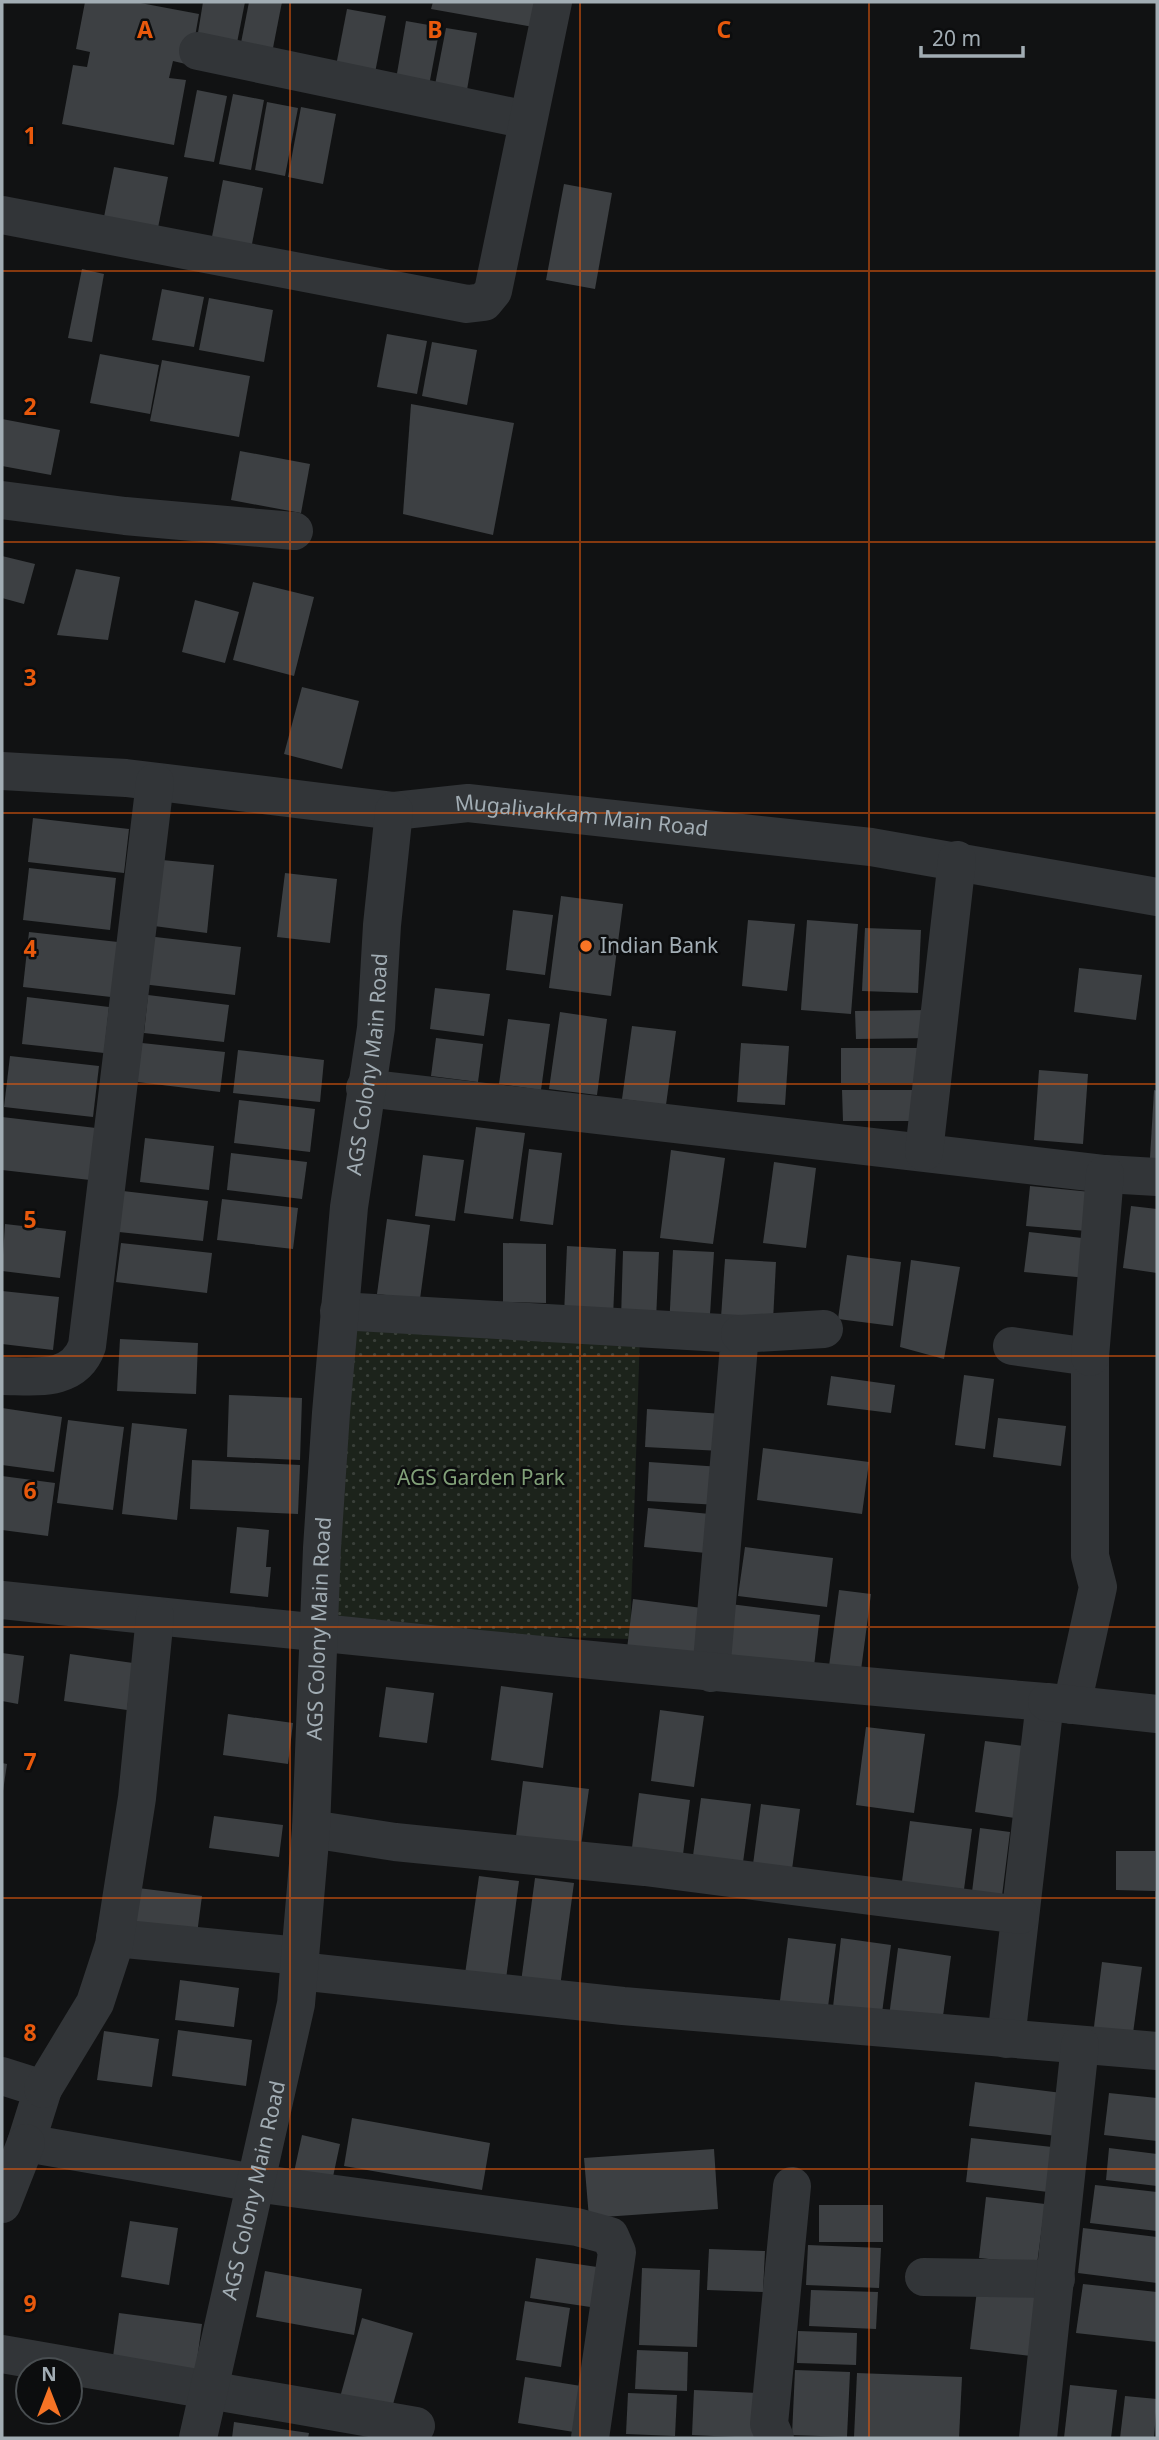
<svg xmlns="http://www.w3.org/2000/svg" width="1159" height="2440" font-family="'Noto Sans',sans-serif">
	<defs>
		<pattern id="park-dots" width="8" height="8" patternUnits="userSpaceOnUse" patternTransform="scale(1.75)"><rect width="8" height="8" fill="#1c231b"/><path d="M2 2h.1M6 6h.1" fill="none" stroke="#3a403a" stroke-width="1.8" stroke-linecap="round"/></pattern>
	</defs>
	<rect width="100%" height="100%" fill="#111213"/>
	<path fill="url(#park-dots)" d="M340,1313L640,1334L630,1639L321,1630Z"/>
	<g fill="#3d4043">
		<path d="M85,2H135L199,14L190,65L173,61L169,78L186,80L174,145L62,124L73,65L87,67L90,52L76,49Z"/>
		<path d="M203,2H245L235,53L196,45Z"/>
		<path d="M249,2H282L271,58L239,53Z"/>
		<path d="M433,2H543L539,28L431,9Z"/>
		<path d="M347,9L386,16L374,78L335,71Z"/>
		<path d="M406,21L440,27L428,91L395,85Z"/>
		<path d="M446,28L477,33L465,101L433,95Z"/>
		<path d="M197,90L227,96L214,162L184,157Z"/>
		<path d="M233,94L264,100L251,170L219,164Z"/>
		<path d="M267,102L298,108L285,176L255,170Z"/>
		<path d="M301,107L336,114L323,184L288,177Z"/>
		<path d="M114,167L168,177L156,238L102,227Z"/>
		<path d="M223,180L263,188L250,254L210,247Z"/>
		<path d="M564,184L612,193L595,289L546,280Z"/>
		<path d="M82,269L104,274L92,342L68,338Z"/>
		<path d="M162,289L204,297L194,347L152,340Z"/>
		<path d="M209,298L273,310L264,362L199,350Z"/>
		<path d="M387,334L427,341L417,394L377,387Z"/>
		<path d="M432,342L477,350L467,405L422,396Z"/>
		<path d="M100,354L159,365L150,414L90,403Z"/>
		<path d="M162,360L250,376L239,437L150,421Z"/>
		<path d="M411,404L514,423L493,535L403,514Z"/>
		<path d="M2,419L60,430L51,475L2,466Z"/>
		<path d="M240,451L310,464L301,513L231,500Z"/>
		<path d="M2,556L35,564L24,604L2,598Z"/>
		<path d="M76,569L120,577L108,640L57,635Z"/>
		<path d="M253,582L314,597L294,676L233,660Z"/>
		<path d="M195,600L239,612L225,663L182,652Z"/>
		<path d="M302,687L359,701L342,769L284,754Z"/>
		<path d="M33,818L129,829L124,873L28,862Z"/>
		<path d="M162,860L214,865L207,933L154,926Z"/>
		<path d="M29,868L116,878L110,930L23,920Z"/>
		<path d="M285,873L337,879L330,943L277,937Z"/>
		<path d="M561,896L623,904L611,996L549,988Z"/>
		<path d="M513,910L553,915L545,975L506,970Z"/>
		<path d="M748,920L795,924L787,991L742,986Z"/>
		<path d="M807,920L858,924L851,1014L801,1010Z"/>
		<path d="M865,928L921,930L918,993L862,991Z"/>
		<path d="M29,932L118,942L111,997L23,987Z"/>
		<path d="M147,936L241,947L235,995L142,984Z"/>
		<path d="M1079,968L1142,975L1136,1020L1074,1012Z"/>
		<path d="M435,988L490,994L484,1036L430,1029Z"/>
		<path d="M148,995L229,1005L224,1042L144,1033Z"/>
		<path d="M27,997L109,1007L104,1053L22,1044Z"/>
		<path d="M930,1010L931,1038L856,1039L855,1011Z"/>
		<path d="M560,1012L607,1019L597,1095L549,1089Z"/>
		<path d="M508,1019L550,1024L541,1090L499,1084Z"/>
		<path d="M632,1026L676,1031L666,1105L622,1099Z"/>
		<path d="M436,1038L483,1044L478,1082L431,1076Z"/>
		<path d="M142,1043L225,1052L220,1092L137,1082Z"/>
		<path d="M741,1043L789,1046L785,1105L737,1102Z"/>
		<rect x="841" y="1048" width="86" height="35"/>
		<path d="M238,1050L324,1060L320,1102L233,1093Z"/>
		<path d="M10,1056L99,1066L93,1117L4,1107Z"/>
		<path d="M1039,1070L1088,1074L1083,1144L1034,1140Z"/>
		<path d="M842,1090H912V1121H843Z"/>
		<path d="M1154,1090L1157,1091V1158H1150Z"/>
		<path d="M239,1100L315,1109L310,1152L234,1143Z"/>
		<path d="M2,1117L96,1128L90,1180L2,1170Z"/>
		<path d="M476,1127L525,1133L513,1219L464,1213Z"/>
		<path d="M145,1138L214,1146L209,1190L140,1182Z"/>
		<path d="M529,1149L562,1153L553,1225L520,1221Z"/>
		<path d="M671,1150L725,1158L713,1244L660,1238Z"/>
		<path d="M231,1153L307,1162L302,1199L227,1190Z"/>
		<path d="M423,1155L464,1160L455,1221L415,1216Z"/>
		<path d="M774,1162L816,1168L806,1248L763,1243Z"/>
		<path d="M1030,1186L1091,1192L1087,1231L1026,1226Z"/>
		<path d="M123,1191L208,1201L203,1241L119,1232Z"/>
		<path d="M222,1199L298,1208L293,1249L217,1240Z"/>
		<path d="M1131,1206L1157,1209V1273L1123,1268Z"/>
		<path d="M387,1219L430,1225L420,1299L377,1294Z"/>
		<path d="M5,1224L66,1231L60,1278L2,1271Z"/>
		<path d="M1029,1232L1091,1239L1087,1278L1024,1272Z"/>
		<path d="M121,1243L212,1253L207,1293L116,1282Z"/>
		<path d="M503,1243L546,1244V1303L503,1302Z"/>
		<path d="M567,1246L616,1249L613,1317L564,1315Z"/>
		<path d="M673,1250L714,1252L709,1330L669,1328Z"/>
		<path d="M623,1251L659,1252L656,1320L621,1319Z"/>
		<path d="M847,1255L901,1262L893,1326L838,1319Z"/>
		<path d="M725,1259L776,1262L773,1321L721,1318Z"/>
		<path d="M911,1260L960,1267L944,1359L900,1347Z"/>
		<path d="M2,1291L59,1297L53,1350L2,1344Z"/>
		<path d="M120,1339L198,1343L196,1394L117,1391Z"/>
		<path d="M964,1375L994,1379L985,1449L955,1445Z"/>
		<path d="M831,1376L895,1385L891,1413L827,1405Z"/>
		<path d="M229,1395L302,1398L300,1460L227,1457Z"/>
		<path d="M2,1408L62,1417L54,1472L2,1465Z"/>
		<path d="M647,1409L724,1414L721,1451L645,1447Z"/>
		<path d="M998,1418L1066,1426L1061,1466L993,1457Z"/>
		<path d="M68,1420L124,1427L113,1510L57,1503Z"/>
		<path d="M132,1423L187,1429L177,1520L122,1514Z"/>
		<path d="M763,1448L869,1462L862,1514L757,1500Z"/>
		<path d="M192,1460L300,1465L298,1514L190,1509Z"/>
		<path d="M649,1462L721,1467L719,1505L647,1501Z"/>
		<path d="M2,1476L55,1483L48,1536L2,1530Z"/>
		<path d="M648,1508L710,1514L706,1553L644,1547Z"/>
		<path d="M237,1527L269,1530L266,1567H271L268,1597L230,1593Z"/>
		<path d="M745,1547L833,1558L827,1607L738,1596Z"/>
		<path d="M839,1590L871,1594L860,1678L828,1674Z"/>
		<path d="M633,1599L702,1608L694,1666L626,1657Z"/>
		<path d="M730,1604L820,1615L813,1675L722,1663Z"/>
		<path d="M2,1653L24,1656L18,1704L2,1701Z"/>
		<path d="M70,1654L133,1663L127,1710L64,1701Z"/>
		<path d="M501,1686L553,1693L543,1768L491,1760Z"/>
		<path d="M386,1687L434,1693L427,1743L379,1737Z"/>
		<path d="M660,1710L704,1716L694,1787L651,1781Z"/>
		<path d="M228,1714L293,1723L288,1764L223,1755Z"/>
		<path d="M866,1727L925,1734L914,1813L856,1805Z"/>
		<path d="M985,1741L1031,1747L1022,1819L975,1812Z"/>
		<path d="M2,1763L7,1764L3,1791H2Z"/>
		<path d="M523,1781L589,1789L579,1860L514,1852Z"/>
		<path d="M639,1793L690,1800L682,1862L631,1855Z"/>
		<path d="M701,1798L751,1804L741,1877L691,1870Z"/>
		<path d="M761,1804L800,1809L791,1877L752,1872Z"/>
		<path d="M214,1816L283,1825L279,1857L209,1848Z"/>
		<path d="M910,1821L972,1829L963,1897L901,1889Z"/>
		<path d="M980,1828L1010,1832L1002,1896L972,1892Z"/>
		<path d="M1116,1851H1155V1891L1116,1890Z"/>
		<path d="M479,1876L519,1881L506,1979L465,1974Z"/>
		<path d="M535,1878L574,1883L560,1987L521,1982Z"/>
		<path d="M138,1888L202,1896L197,1934L133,1925Z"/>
		<path d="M788,1938L836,1944L827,2015L779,2008Z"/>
		<path d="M841,1938L891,1945L882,2013L833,2007Z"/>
		<path d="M898,1948L951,1956L941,2031L888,2024Z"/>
		<path d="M1102,1962L1142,1967L1131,2048L1092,2043Z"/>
		<path d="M180,1980L239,1988L234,2027L175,2020Z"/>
		<path d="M178,2030L252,2040L246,2086L172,2076Z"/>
		<path d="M104,2031L159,2039L152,2087L97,2080Z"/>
		<path d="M975,2082L1062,2093L1057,2136L969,2126Z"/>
		<path d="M1109,2093L1157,2098V2141L1104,2135Z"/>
		<path d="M352,2118L490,2143L482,2190L344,2166Z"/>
		<path d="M302,2135L340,2144L331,2186L293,2177Z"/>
		<path d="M971,2138L1061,2148L1056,2193L966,2182Z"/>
		<path d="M1109,2148L1157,2154V2186L1106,2180Z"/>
		<path d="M714,2149L718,2209L589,2218L584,2158Z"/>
		<path d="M1095,2185L1157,2192V2231L1090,2223Z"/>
		<path d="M986,2197L1045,2204L1037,2264L979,2258Z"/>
		<rect x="819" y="2205" width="64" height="37"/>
		<path d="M130,2221L178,2228L169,2285L121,2277Z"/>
		<path d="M1083,2228L1157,2237V2283L1078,2273Z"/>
		<path d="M808,2245L881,2248L879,2288L806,2285Z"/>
		<path d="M709,2249L765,2251L763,2292L707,2290Z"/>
		<path d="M536,2258L604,2268L597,2308L530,2298Z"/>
		<path d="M642,2268L700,2270L697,2347L639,2345Z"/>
		<path d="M265,2271L362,2289L354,2335L256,2317Z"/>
		<path d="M1083,2284L1157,2292V2342L1076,2333Z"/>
		<path d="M811,2290L878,2292L876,2329L809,2326Z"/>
		<path d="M977,2290L1038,2297L1031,2356L970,2349Z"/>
		<path d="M525,2301L570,2308L561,2367L516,2360Z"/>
		<path d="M119,2313L202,2324L194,2382L111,2371Z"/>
		<path d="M362,2318L413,2333L390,2415L339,2401Z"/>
		<path d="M798,2331L857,2333L856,2365L797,2363Z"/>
		<path d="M637,2350L688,2352L687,2391L635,2389Z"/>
		<path d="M795,2370L850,2372L847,2437L792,2435Z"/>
		<path d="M857,2373L962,2377L959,2438L854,2437Z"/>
		<path d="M525,2377L581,2386L574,2432L518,2423Z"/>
		<path d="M1070,2385L1117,2390L1111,2438H1064Z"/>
		<path d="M694,2390L758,2393L756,2438L692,2435Z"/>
		<path d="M628,2393L677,2395L675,2436L626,2434Z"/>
		<path d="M1125,2396L1157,2399L1154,2438H1120Z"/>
		<path d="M234,2422L309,2433L308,2438H232Z"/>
	</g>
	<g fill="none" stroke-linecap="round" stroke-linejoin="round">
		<g stroke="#323538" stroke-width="38">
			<path d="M198,51L527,120"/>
			<path d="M2,215L467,304L484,302L493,291L553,2"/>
			<path d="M2,500L125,516L294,531"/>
			<path id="s1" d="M2,771L126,778L394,811L468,803L871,847L1157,897"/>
			<path d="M365,1088L1105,1174L1157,1177"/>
			<path d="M924,1152L957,860"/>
			<path d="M339,1311L740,1334L711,1673"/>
			<path d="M740,1334L824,1329"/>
			<path d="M1012,1346L1090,1357V1556L1098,1587L1072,1705"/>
			<path d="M1090,1357L1105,1174"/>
			<path d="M2,1376C34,1376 74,1383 87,1346L155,782"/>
			<path d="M2,1600C349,1636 697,1672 1045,1702L1006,2039"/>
			<path d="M1047,1702L1157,1714"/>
			<path d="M311,1829L395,1842L645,1867L1020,1915"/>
			<path d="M115,1938L300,1956"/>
			<path d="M299,1971L623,2006L1157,2051"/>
			<path d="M2,2076L43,2089L26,2143L255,2183L577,2227L610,2236L617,2252L590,2438"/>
			<path d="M43,2089L95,2003L114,1945L137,1798L155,1616"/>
			<path d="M2,2204L26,2143"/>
			<path d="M924,2277L1056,2279"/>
			<path d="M2,2354L416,2426"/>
			<path id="s2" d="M198,2438L296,2004L311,1829L322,1548L331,1413L349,1207L376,1028L382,925L394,811"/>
			<path d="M775,2438L769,2424L792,2186"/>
			<path d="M1038,2438L1080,2045"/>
		</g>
	</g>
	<path fill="none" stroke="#e8590c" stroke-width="2" stroke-opacity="0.55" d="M290,2V2438M580,2V2438M869,2V2438M2,271H1157M2,542H1157M2,813H1157M2,1084H1157M2,1356H1157M2,1627H1157M2,1898H1157M2,2169H1157"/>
	<circle fill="#f77425" stroke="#0c0d0e" stroke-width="2.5" cx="586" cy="946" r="7"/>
	<g text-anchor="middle" stroke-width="5" stroke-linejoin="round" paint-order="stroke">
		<g font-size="21" fill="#a2adb4" stroke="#0c0d0e">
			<text dy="7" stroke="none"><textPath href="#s1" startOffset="583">Mugalivakkam Main Road</textPath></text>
			<text dy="7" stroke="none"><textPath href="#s2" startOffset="1388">AGS Colony Main Road</textPath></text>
			<text dy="7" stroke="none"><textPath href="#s2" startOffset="821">AGS Colony Main Road</textPath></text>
			<text dy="7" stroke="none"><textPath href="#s2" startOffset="254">AGS Colony Main Road</textPath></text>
		</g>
		<g font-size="21" fill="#a2adb4" stroke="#0c0d0e" text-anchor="start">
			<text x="600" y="953">Indian Bank</text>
		</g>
		<g font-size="21" fill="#81a078" stroke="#0c0d0e">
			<text x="481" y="1485">AGS Garden Park</text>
		</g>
	</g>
	<g font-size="23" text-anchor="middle" font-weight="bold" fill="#e8590c" stroke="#0c0d0e" stroke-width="5" stroke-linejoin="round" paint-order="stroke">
		<text x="145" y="38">A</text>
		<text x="435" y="38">B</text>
		<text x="724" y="38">C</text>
		<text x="30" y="144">1</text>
		<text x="30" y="415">2</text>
		<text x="30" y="686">3</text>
		<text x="30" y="957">4</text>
		<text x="30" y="1228">5</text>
		<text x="30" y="1499">6</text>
		<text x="30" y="1770">7</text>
		<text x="30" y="2041">8</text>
		<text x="30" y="2312">9</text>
	</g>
	<rect width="1159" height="2440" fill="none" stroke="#a2adb4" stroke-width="7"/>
	<g transform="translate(49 2391)"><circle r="33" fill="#0c0d0e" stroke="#484d50" stroke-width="2"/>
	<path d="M0-5L12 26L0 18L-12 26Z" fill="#f77425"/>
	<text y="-10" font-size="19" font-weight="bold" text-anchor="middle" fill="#a2adb4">N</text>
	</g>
	<path d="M921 46v10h102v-10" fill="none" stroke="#a2adb4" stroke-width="3.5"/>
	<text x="932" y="46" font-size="21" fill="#a2adb4" stroke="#0c0d0e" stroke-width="5" paint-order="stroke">20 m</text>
</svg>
